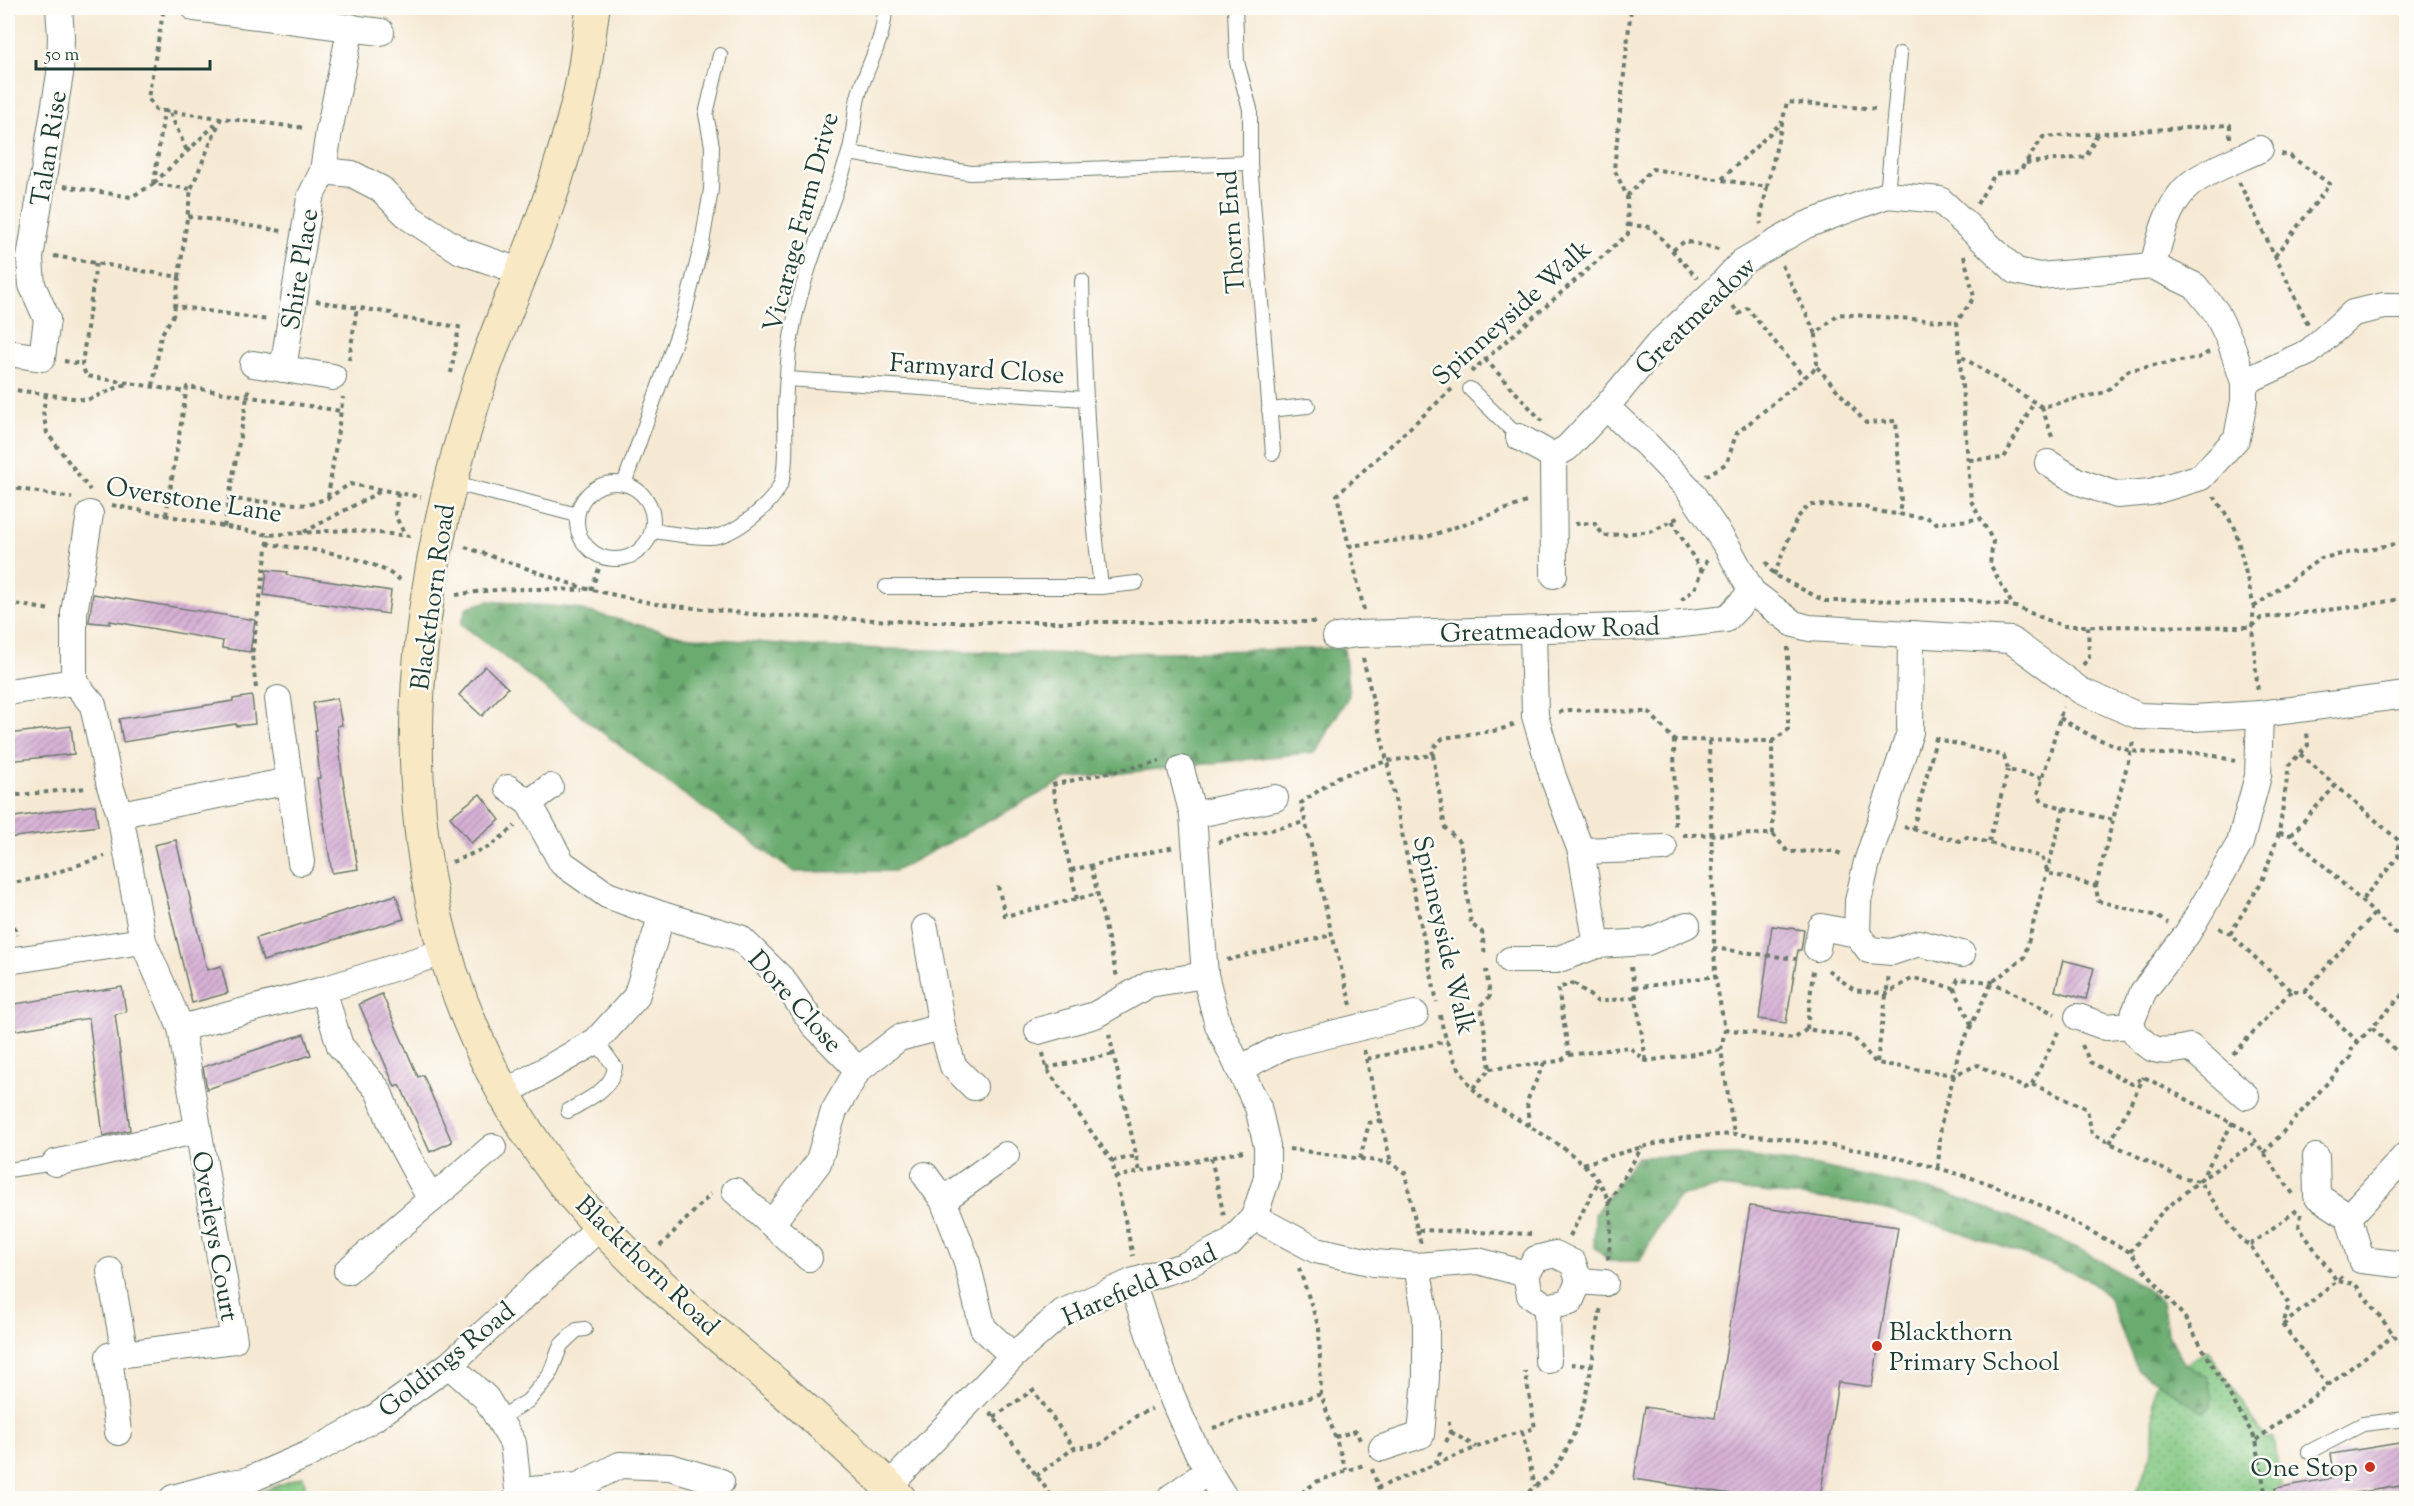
<svg xmlns="http://www.w3.org/2000/svg" width="2414" height="1506" font-family="'Sorts Mill Goudy',serif">
	<defs>
		<pattern id="grass-dots" width="8" height="8" patternUnits="userSpaceOnUse" patternTransform="scale(1.5)"><rect width="8" height="8" fill="#83c882"/><path d="M2 2h.1M6 6h.1" fill="none" stroke="#6ba46b" stroke-width="1.8" stroke-linecap="round"/></pattern>
		<pattern id="forest-firs" width="22" height="20" patternUnits="userSpaceOnUse" patternTransform="scale(1.5)"><rect width="22" height="20" fill="#6aac70"/><path d="M5 1l3.5 6h-7zM16 11l3.5 6h-7z" fill="#578d5d"/></pattern>
		<pattern id="park-crowns" width="20" height="18" patternUnits="userSpaceOnUse" patternTransform="scale(1.5)"><rect width="20" height="18" fill="#83c882"/><path d="M2 6a3 3 0 1 1 6 0M12 15a3 3 0 1 1 6 0" fill="none" stroke="#6ba46b"/></pattern>
		<pattern id="building-hatch" width="6" height="6" patternUnits="userSpaceOnUse" patternTransform="scale(1.5)"><rect width="6" height="6" fill="#d7b1d6"/><path d="M-1 1l2-2M0 6l6-6M5 7l2-2" fill="none" stroke="#ae91ae"/></pattern>
	</defs>
	<rect width="100%" height="100%" fill="#fdfcf7"/>
	<filter id="ink" filterUnits="userSpaceOnUse"><feTurbulence type="fractalNoise" baseFrequency=".0167" numOctaves="2"/><feDisplacementMap in="SourceGraphic" scale="12" xChannelSelector="R" yChannelSelector="G"/><feConvolveMatrix kernelMatrix="1 2 1 2 8 2 1 2 1" color-interpolation-filters="sRGB"/></filter>
	<filter id="wash" filterUnits="userSpaceOnUse"><feTurbulence type="fractalNoise" baseFrequency=".008" numOctaves="4" result="noise"/><feDisplacementMap in="SourceGraphic" scale="24" xChannelSelector="R" yChannelSelector="G"/><feGaussianBlur stdDeviation="1.35" result="paint"/><feColorMatrix in="noise" values="0 0 0 0 0 0 0 0 0 0 0 0 0 0 0 0 0 1.4 0 .05"/><feComposite in="paint" operator="in"/></filter>
	<g filter="url(#wash)">
		<rect width="100%" height="100%" fill="#f6e9d4"/>
		<path fill="url(#grass-dots)" stroke="#51825b" stroke-width="1.5" d="M2208,1350L2265,1438H2274L2283,1498H2134L2153,1449L2154,1386L2165,1377Z"/>
		<g fill="url(#forest-firs)" stroke="#447452" stroke-width="1.5">
			<path d="M489,601L574,608L681,636L817,647L1076,654L1344,648L1349,695L1315,752L1067,779L895,871L794,872L675,788L461,624L467,607Z"/>
			<path d="M1736,1155L1812,1165L1944,1193L2011,1217L2085,1252L2146,1288L2162,1302L2167,1331L2183,1363L2207,1377L2213,1396L2212,1407L2202,1412L2137,1369L2108,1297L2085,1277L1981,1239L1890,1211L1852,1202L1718,1187L1679,1197L1659,1225L1640,1261H1609L1594,1247L1595,1214L1637,1157Z"/>
		</g>
		<path fill="url(#park-crowns)" stroke="#51825b" stroke-width="1.5" d="M303,1476L308,1498H244Z"/>
		<g id="blocks">
			<g fill="url(#building-hatch)">
				<path d="M267,570L287,572L286,575L391,591L388,614L264,595Z"/>
				<path d="M93,594L255,620L250,652L222,648L223,641L110,621V624L89,622Z"/>
				<path d="M485,666L508,688L482,716L459,695Z"/>
				<path d="M252,696L255,724L236,726V724L123,742L119,719L233,701V699Z"/>
				<path d="M337,698L342,725L337,726L342,774L358,869L332,873L317,778H320L315,730H317L313,703Z"/>
				<path d="M71,726L74,754L8,761V734Z"/>
				<path d="M480,794L500,820L471,843L450,817Z"/>
				<path d="M95,805L98,826L8,838V818Z"/>
				<path d="M176,840L207,970L221,966L228,993L192,1003L154,845Z"/>
				<path d="M396,895L404,919L263,961L256,938Z"/>
				<path d="M1772,926L1804,930L1801,950H1798L1786,1023L1759,1019Z"/>
				<path d="M2063,960L2094,968L2086,999L2055,991Z"/>
				<path d="M122,987L126,1012L115,1014L130,1130L103,1136L89,1018L12,1031L8,1005Z"/>
				<path d="M382,994L418,1077L423,1075L452,1142L430,1152L400,1085L395,1087L359,1004Z"/>
				<path d="M304,1034L311,1055L207,1089L203,1067Z"/>
				<path d="M1750,1206L1898,1227L1872,1387L1838,1382L1820,1498H1757L1634,1479L1645,1407L1715,1418Z"/>
				<path d="M2406,1442V1485L2337,1496L2338,1498H2276L2275,1488L2335,1478L2331,1454Z"/>
			</g>
		</g>
	</g>
	<g filter="url(#ink)">
		<use href="#blocks" fill-opacity="0" stroke="#6a796c" stroke-width="1.5"/>
		<g fill="none" stroke-linecap="round" stroke-linejoin="round">
			<defs>
				<g id="lane">
					<path d="M1235,8L1237,62L1250,109V163L1273,453"/>
					<path d="M849,153L971,173L1250,163"/>
					<path d="M1887,195L1900,54"/>
					<path d="M1082,281C1084,384 1089,485 1101,587"/>
					<path d="M787,379L1085,399"/>
					<path d="M1470,389L1519,437"/>
					<path d="M1269,410L1308,406"/>
					<path d="M451,482L577,515"/>
					<circle cx="615" cy="521" r="38"/>
					<path d="M624,484L683,319L702,243L711,190L712,146L706,114L720,55"/>
					<path d="M653,531C671,533 692,538 711,537C734,536 773,504 781,483C787,468 785,433 785,415C785,394 787,373 789,352C797,284 827,221 848,156C855,136 853,114 859,94C868,63 884,41 885,8"/>
					<path d="M886,587H1101L1136,583"/>
					<path d="M568,1111C586,1100 612,1090 615,1067L596,1041"/>
					<path d="M8,1170L55,1163"/>
					<path d="M498,1419L528,1401L549,1376L561,1345L577,1330L585,1329"/>
					<path d="M2309,1452L2363,1424L2406,1419"/>
				</g>
				<g id="street">
					<path d="M195,8L381,32"/>
					<path d="M351,27L329,131L323,171L352,174L381,189L410,218L461,251L522,272"/>
					<path d="M2153,266C2160,237 2169,197 2196,180C2216,167 2239,159 2260,149"/>
					<path d="M8,353L42,358L47,319L32,285L30,258L60,74L61,36L59,8"/>
					<path d="M253,364L333,377"/>
					<path d="M283,369L310,198L323,171"/>
					<path d="M2244,382L2309,352L2353,313L2384,306H2406"/>
					<path d="M1606,407L1648,446L1688,488L1728,548L1752,592L1794,624L1809,628L2011,640L2081,691L2139,716L2194,718L2260,714L2406,695"/>
					<path d="M1519,437L1553,456"/>
					<path d="M90,514L74,613V682L93,705L110,786L120,814L143,941L181,1028L234,1340L109,1356L118,1432"/>
					<path d="M1554,575L1553,456L1567,448L1606,407L1659,343L1718,288L1742,262L1806,225L1887,195L1940,200L2016,271L2039,276L2153,266L2195,286L2216,312L2230,341L2244,382V401L2237,438L2201,477L2151,492L2117,495L2077,481L2048,463"/>
					<path d="M1533,631L1535,716L1553,777L1581,851L1597,945"/>
					<path d="M1336,637L1357,634L1665,626L1726,619L1752,592"/>
					<path d="M8,692L74,682"/>
					<path d="M278,699L301,862"/>
					<path d="M508,788L529,803L562,863L607,895L662,915L740,938L783,980L814,1025L858,1070"/>
					<path d="M529,803L550,787"/>
					<path d="M120,814L290,781"/>
					<path d="M1193,815L1275,798"/>
					<path d="M1581,851L1664,848"/>
					<path d="M925,928L942,1027L953,1066L974,1087"/>
					<path d="M1857,934L1858,901L1867,862L1910,732L1911,634"/>
					<path d="M1817,948L1821,927L1857,934L1869,950L1892,952L1919,943L1962,954"/>
					<path d="M1510,960H1556L1597,945L1647,942L1687,925"/>
					<path d="M8,961L143,941"/>
					<path d="M323,990L340,1046L378,1090L395,1133L431,1200"/>
					<path d="M2078,1017L2106,1027L2130,1025C2148,1053 2158,1054 2190,1047L2246,1096"/>
					<path d="M2130,1025L2143,992L2187,934L2240,843L2258,776L2260,714"/>
					<path d="M181,1028L323,990L444,952"/>
					<path d="M1038,1031L1095,1015L1149,984L1205,975"/>
					<path d="M1239,1069L1286,1045L1415,1014"/>
					<path d="M505,1093L596,1041L636,997L662,915"/>
					<path d="M2316,1157L2317,1196L2349,1217L2361,1260L2397,1264"/>
					<path d="M55,1163L198,1130"/>
					<path d="M925,1175L943,1200L966,1259L983,1328L1013,1356"/>
					<path d="M735,1191L809,1258"/>
					<path d="M943,1200L1006,1155"/>
					<path d="M1254,1217L1316,1250L1374,1263L1417,1266L1478,1261L1526,1274L1536,1259L1555,1254L1573,1263L1579,1281L1570,1302L1547,1307L1530,1295L1526,1274"/>
					<path d="M2349,1217L2406,1155"/>
					<path d="M772,1223L818,1163L834,1111L858,1070L899,1038L942,1027"/>
					<path d="M110,1271L125,1354"/>
					<path d="M347,1271L493,1147"/>
					<path d="M1579,1281L1605,1283"/>
					<path d="M1132,1282C1156,1358 1181,1433 1225,1498"/>
					<path d="M1547,1307L1548,1360"/>
					<path d="M449,1365L486,1398L513,1443L519,1498"/>
					<path d="M1382,1448L1421,1435L1426,1378V1317L1417,1266"/>
					<path d="M889,1486L1013,1356L1063,1312L1132,1282L1184,1266L1230,1243L1254,1217L1267,1178V1146L1258,1107L1218,1025L1205,975L1193,815L1181,769"/>
					<path d="M519,1491L578,1486L620,1465L670,1467L721,1482"/>
					<path d="M173,1498L224,1484L246,1481L307,1455L374,1418L449,1365L600,1227"/>
					<path d="M1170,1498L1207,1472"/>
				</g>
				<path id="secondary" d="M593,8C589,33 587,58 582,83C576,116 565,150 555,182C534,250 502,314 480,381C394,644 377,920 544,1157C623,1269 739,1347 838,1439C859,1458 881,1477 899,1498"/>
			</defs>
			<use href="#lane" stroke="#6a796c" stroke-width="16"/>
			<use href="#street" stroke="#6a796c" stroke-width="28"/>
			<use href="#secondary" stroke="#6a796c" stroke-width="35"/>
			<g stroke="#6a796c" stroke-width="4" stroke-dasharray="4.5 4.5" stroke-linecap="butt">
				<path d="M164,111L221,118"/>
				<path d="M170,113L187,151"/>
				<path d="M2026,163L2086,157L2097,134"/>
				<path d="M1722,179L1782,122"/>
				<path d="M2239,182L2308,324"/>
				<path d="M154,183L220,120"/>
				<path d="M154,184L164,111L156,110L148,98L164,8"/>
				<path d="M64,186L131,197L154,184L191,189"/>
				<path d="M1767,187L1787,102L1878,109"/>
				<path d="M1627,196L1652,169L1767,187L1760,221L1761,224"/>
				<path d="M1977,204L1995,174L2020,171L2043,137L2230,125V138"/>
				<path d="M188,216L282,231"/>
				<path d="M1628,225L1651,227L1697,278"/>
				<path d="M1673,250L1685,241L1722,250"/>
				<path d="M54,256L179,277L175,306"/>
				<path d="M1964,256L1974,297L1957,322L1971,501L1993,541L1990,564L2013,606"/>
				<path d="M2275,256L2330,184L2290,156L2281,154"/>
				<path d="M96,263L82,364L86,376L186,392"/>
				<path d="M1782,265L1816,334"/>
				<path d="M179,277L191,189L221,118L306,128"/>
				<path d="M316,301L391,313L395,317L459,327L451,373"/>
				<path d="M1733,306L1739,314L1747,308L1804,377"/>
				<path d="M1962,357L2042,407L2106,392L2129,370L2198,358L2209,352"/>
				<path d="M1485,359L1542,421"/>
				<path d="M349,360L357,307"/>
				<path d="M64,361L82,364"/>
				<path d="M1817,367L1866,423L1896,421L1901,501L1899,515"/>
				<path d="M1471,372L1628,234L1627,196L1614,169L1631,8"/>
				<path d="M153,386L161,335L173,316L175,306L268,320"/>
				<path d="M8,389L87,400L129,383"/>
				<path d="M46,394L43,412L47,433L90,490"/>
				<path d="M2042,407L2053,440"/>
				<path d="M1969,460L2004,458L2034,402"/>
				<path d="M1706,476L1727,463L1736,434L1817,367L1816,334L1838,314L1957,322"/>
				<path d="M8,487L72,498"/>
				<path d="M398,493L395,515L405,535"/>
				<path d="M2214,496L2235,528L2254,607L2252,627L2258,693"/>
				<path d="M328,497L343,397"/>
				<path d="M229,499L308,505L328,498L350,484L421,497"/>
				<path d="M112,505L269,535L346,530L411,536"/>
				<path d="M166,515L187,387L341,411"/>
				<path d="M1672,521L1702,572"/>
				<path d="M1575,524L1594,523L1604,536L1653,531L1681,516"/>
				<path d="M224,527L249,386"/>
				<path d="M304,532L383,490"/>
				<path d="M267,544C313,550 366,553 403,582"/>
				<path d="M1348,546L1427,537L1529,501"/>
				<path d="M465,547L583,588L656,604L761,615L920,622H1318"/>
				<path d="M1766,562L1774,575L1825,601L1970,600L2013,606L2063,626L2252,627L2261,618L2360,606L2406,598"/>
				<path d="M1774,575L1797,518L1809,505L1863,506L1874,511L1928,518L1936,523L1981,519"/>
				<path d="M591,590L603,558"/>
				<path d="M456,595C498,587 541,589 583,590"/>
				<path d="M1681,600L1695,589L1707,560"/>
				<path d="M8,603L51,610"/>
				<path d="M2254,607L2321,558L2406,542"/>
				<path d="M1364,610L1337,495L1452,389"/>
				<path d="M1363,658L1387,761L1437,1002"/>
				<path d="M2083,665L2089,657L2088,626"/>
				<path d="M256,688L252,655L269,535"/>
				<path d="M1559,712L1570,710L1649,712L1674,740L1772,741L1788,730V647"/>
				<path d="M2060,718L2093,737L2130,751L2162,754L2203,753L2235,761"/>
				<path d="M1934,738L2004,756L2008,770L2043,778"/>
				<path d="M1674,740L1675,828"/>
				<path d="M1709,741L1715,976L1725,1029L1721,1050L1734,1134"/>
				<path d="M2300,754L2398,840V857L2361,901"/>
				<path d="M1433,755L1445,828L1460,842L1471,924L1482,932L1485,956"/>
				<path d="M8,796L87,788"/>
				<path d="M2064,808L2113,820"/>
				<path d="M1904,827L1960,841L1967,837L2042,857L2048,873L2096,886L2098,901L2156,916L2168,923"/>
				<path d="M1913,829L1936,739"/>
				<path d="M2279,833L2291,835L2406,943"/>
				<path d="M1773,834L1788,852L1833,851L1844,855"/>
				<path d="M1683,835L1773,834L1772,741"/>
				<path d="M2291,835L2336,785"/>
				<path d="M1218,842L1305,822"/>
				<path d="M1989,842L2008,770"/>
				<path d="M452,862L491,846L515,826"/>
				<path d="M1091,866L1117,977"/>
				<path d="M1071,870L1174,847"/>
				<path d="M8,884L43,877L105,856"/>
				<path d="M998,886L1005,916L1097,894"/>
				<path d="M2096,886L2134,738"/>
				<path d="M1077,899L1052,785L1160,761"/>
				<path d="M8,909L17,935"/>
				<path d="M2219,928L2230,934L2291,991H2305L2358,1042"/>
				<path d="M2230,934L2262,881L2279,833L2289,765L2308,745L2307,732"/>
				<path d="M1713,948L1796,959"/>
				<path d="M1227,960L1332,935"/>
				<path d="M1631,967L1646,1060"/>
				<path d="M1828,970L1854,990L1886,994L1913,978L1954,988L1958,979L1992,982L2055,1014"/>
				<path d="M1574,983L1598,1002L1635,997"/>
				<path d="M1634,988L1715,976"/>
				<path d="M1954,988L1972,1026"/>
				<path d="M2305,991L2374,914"/>
				<path d="M1351,1005L1332,935L1301,803L1338,777L1387,761L1433,755L1432,749L1443,738L1499,730L1515,724"/>
				<path d="M1440,1015C1445,1042 1458,1074 1478,1094C1486,1102 1499,1108 1509,1114C1541,1134 1601,1164 1609,1205C1613,1223 1610,1241 1608,1260"/>
				<path d="M2372,1028L2406,1060"/>
				<path d="M1725,1029L1794,1039L1807,1029L1853,1037L1876,1063L1954,1075L1978,1065L2025,1088L2032,1084L2087,1109L2092,1134L2177,1176L2199,1181L2242,1241L2250,1245L2289,1304L2283,1325L2328,1386"/>
				<path d="M1807,1029L1813,970"/>
				<path d="M1109,1034L1140,1172"/>
				<path d="M2082,1045L2090,1062L2132,1084L2144,1077L2249,1132L2293,1194"/>
				<path d="M1364,1050L1391,1163"/>
				<path d="M1043,1053L1046,1068L1112,1161L1133,1256"/>
				<path d="M2233,1054L2291,991"/>
				<path d="M1569,1055L1629,1047L1646,1061L1721,1050"/>
				<path d="M1367,1059L1448,1041"/>
				<path d="M1877,1062L1889,974"/>
				<path d="M1046,1068L1114,1054"/>
				<path d="M1490,1069L1560,1061L1569,1055L1558,988L1574,983L1573,979"/>
				<path d="M2032,1084L2059,1030"/>
				<path d="M1473,1088L1490,1069L1481,1005L1490,996L1486,970"/>
				<path d="M1529,1126L1527,1101L1544,1063"/>
				<path d="M2110,1143L2144,1077"/>
				<path d="M1289,1149L1391,1163L1405,1173L1417,1230L1532,1234"/>
				<path d="M2264,1153L2350,1058L2352,1049L2358,1042L2406,991"/>
				<path d="M1211,1158L1224,1216"/>
				<path d="M1360,1159L1369,1123L1381,1120"/>
				<path d="M1112,1161L1137,1156"/>
				<path d="M1583,1164L1642,1147L1684,1137L1734,1134L1779,1138L1878,1153L1938,1168L1985,1182L2040,1205L2130,1252L2185,1318L2256,1440L2266,1498"/>
				<path d="M1938,1168L1941,1124L1954,1075L1958,1053L1992,982L2024,958L2064,808L2042,802L2038,794L2063,707"/>
				<path d="M1115,1177L1243,1151"/>
				<path d="M2200,1181L2233,1122"/>
				<path d="M1609,1202L1642,1147"/>
				<path d="M2301,1214L2299,1227L2337,1281L2355,1284L2406,1351"/>
				<path d="M1417,1230L1421,1244"/>
				<path d="M1570,1236L1599,1180"/>
				<path d="M2250,1245L2297,1210"/>
				<path d="M660,1246L711,1194"/>
				<path d="M2130,1252L2162,1212L2199,1181L2256,1142"/>
				<path d="M1299,1268L1319,1328L1321,1394L1346,1470"/>
				<path d="M2283,1325L2345,1274"/>
				<path d="M1571,1364L1590,1366"/>
				<path d="M990,1412L1053,1498"/>
				<path d="M994,1417L1033,1390L1074,1448"/>
				<path d="M1213,1428L1321,1394"/>
				<path d="M1451,1432L1476,1447"/>
				<path d="M1522,1432L1535,1486"/>
				<path d="M1335,1437L1356,1431L1360,1440"/>
				<path d="M2256,1440L2394,1335"/>
				<path d="M1446,1442L1451,1432L1448,1418"/>
				<path d="M1435,1464L1442,1449"/>
				<path d="M1372,1469L1382,1498"/>
				<path d="M1036,1476L1074,1448L1099,1445L1139,1414L1152,1409"/>
				<path d="M1377,1488L1502,1437L1535,1428L1525,1371"/>
				<path d="M1294,1498L1318,1481L1366,1464"/>
				<path d="M1522,1498C1530,1489 1542,1483 1550,1474C1588,1429 1591,1362 1601,1306"/>
				<path d="M2382,1498L2406,1494"/>
			</g>
			<use href="#lane" stroke="#fff" stroke-width="14"/>
			<use href="#street" stroke="#fff" stroke-width="26"/>
			<use href="#secondary" stroke="#f8e8c3" stroke-width="33"/>
		</g>
	</g>
	<g fill="#c8321e" stroke="#fdfcf7" stroke-width="2">
		<circle cx="1877" cy="1346" r="6"/>
		<circle cx="2370" cy="1467" r="6"/>
	</g>
	<g text-anchor="middle" stroke-width="5" stroke-linejoin="round" paint-order="stroke">
		<g font-size="26" fill="#1f3d34" stroke="#fdfcf7">
			<text transform="translate(48 148) rotate(-81)" y="9">Talan Rise</text>
			<text transform="translate(800 222) rotate(-75)" y="9">Vicarage Farm Drive</text>
			<text transform="translate(1231 232) rotate(-94)" y="9">Thorn End</text>
			<text transform="translate(299 269) rotate(-81)" y="9">Shire Place</text>
			<text transform="translate(1511 312) rotate(-42)" y="9">Spinneyside Walk</text>
			<text transform="translate(1695 315) rotate(-44)" y="9">Greatmeadow</text>
			<text transform="translate(977 368) rotate(4)" y="9">Farmyard Close</text>
			<text transform="translate(194 499) rotate(9)" y="9">Overstone Lane</text>
			<text transform="translate(432 597) rotate(-82)" y="9">Blackthorn Road</text>
			<text transform="translate(1550 629) rotate(-2)" y="9">Greatmeadow Road</text>
			<text transform="translate(1445 935) rotate(77)" y="9">Spinneyside Walk</text>
			<text transform="translate(796 1001) rotate(48)" y="9">Dore Close</text>
			<text transform="translate(216 1236) rotate(80)" y="9">Overleys Court</text>
			<text transform="translate(648 1265) rotate(44)" y="9">Blackthorn Road</text>
			<text transform="translate(1139 1284) rotate(-24)" y="9">Harefield Road</text>
			<text transform="translate(446 1359) rotate(-39)" y="9">Goldings Road</text>
		</g>
		<g font-size="26" fill="#1f3d34" stroke="#fdfcf7" text-anchor="start">
			<text x="1889" y="1340">Blackthorn<tspan x="1889" dy="30">Primary School</tspan></text>
			<text x="2358" y="1476" text-anchor="end">One Stop</text>
		</g>
	</g>
	<rect width="2414" height="1506" fill="none" stroke="#fdfcf7" stroke-width="30"/>
	<path d="M36 60v9h174v-9" fill="none" stroke="#1f3d34" stroke-width="3"/>
	<text x="45" y="60" font-size="18" fill="#1f3d34" stroke="#fdfcf7" stroke-width="4.5" paint-order="stroke">50 m</text>
</svg>
